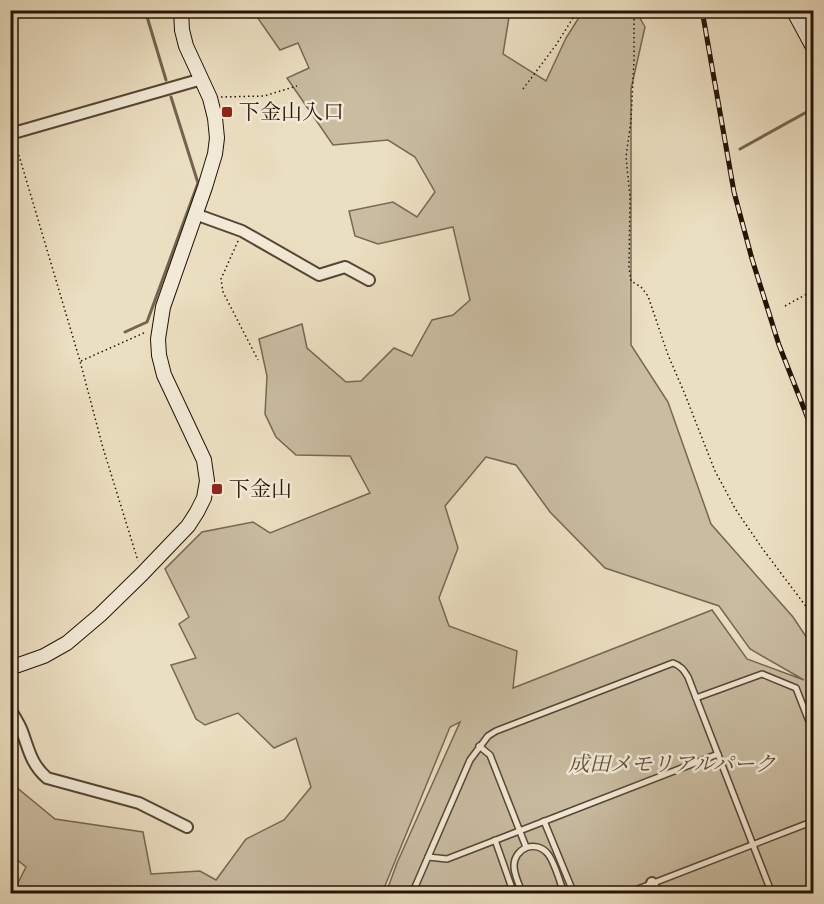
<svg xmlns="http://www.w3.org/2000/svg" width="824" height="904" font-family="'IM FELL Great Primer','Noto Serif JP',serif">
	<rect width="100%" height="100%" fill="#ebdfc1"/>
	<filter id="stains"><feTurbulence type="fractalNoise" baseFrequency=".00333" numOctaves="4"/><feColorMatrix values="0 0 0 0 .2 0 0 0 0 .09 0 0 0 0 .02 0 0 0 .5 -.17"/></filter>
	<radialGradient id="worn" r=".72"><stop offset=".6" stop-color="#630" stop-opacity="0"/><stop offset="1" stop-color="#630" stop-opacity=".3"/></radialGradient>
	<path fill="#c9bca1" stroke="#766853" stroke-width="1.5" fill-rule="evenodd" d="M253,11H510L503,54L546,81L566,38L583,11H636L645,27L631,89V345L668,402L711,524L793,617L813,647V893H386L397,863L460,722L450,727L382,893H13L26,867L11,855L10,802L16,787L55,819L143,832L151,874L200,871L216,880L246,839L284,820L311,787L296,738L274,748L238,713L205,725L196,719L171,665L196,658L179,624L189,617L165,569L202,532L253,522L270,533L370,493L350,456L296,455L276,437L265,414L267,376L259,339L302,324L307,348L346,382L361,381L394,348L412,356L432,320L453,315L470,300L453,227L378,244L355,236L349,211L393,202L417,217L435,192L415,157L388,140L333,145L287,78L309,68L298,43L280,50ZM486,457L516,465L550,512L605,568L719,606L750,649L804,680L747,659L712,610L513,688L517,651L449,626L439,598L458,548L445,506Z"/>
	<g fill="none" stroke-linecap="round" stroke-linejoin="round">
		<g stroke="#73644f" stroke-width="3">
			<path d="M145,10L166,80"/>
			<path d="M740,149L814,108"/>
			<path d="M125,332L147,322L198,183L171,97"/>
		</g>
		<defs>
			<g id="lane">
				<path d="M696,698L762,674L796,688L814,734"/>
				<path d="M479,746L490,755L526,847"/>
				<path d="M544,821L574,894"/>
				<path d="M495,840L514,894"/>
				<path d="M428,857L447,859L718,754"/>
				<path d="M412,894L470,760L488,736L496,731L673,663C681,666 684,670 688,677L772,894"/>
				<path d="M523,894C519,885 514,875 514,866C514,848 536,839 548,854C555,863 560,882 564,894"/>
				<path d="M625,894L814,821"/>
			</g>
			<g id="street">
				<path d="M10,134L195,81L201,78"/>
				<path d="M195,214L242,231L319,275L345,267L369,280"/>
				<path d="M10,709C14,716 19,723 22,731C29,750 31,764 47,778L139,803L187,827"/>
				<path d="M652,883L656,894"/>
			</g>
			<g id="secondary">
				<path d="M793,10L814,49"/>
				<path d="M10,668L44,656L67,643L100,615L142,574L188,526L197,512L204,498L207,481L204,460L164,375L159,355L158,339L163,307L205,187L215,154L217,138L215,118L210,98L186,46L182,30L181,10"/>
			</g>
		</defs>
		<use href="#lane" stroke="#564634" stroke-width="8"/>
		<use href="#street" stroke="#564634" stroke-width="14"/>
		<use href="#secondary" stroke="#241305" stroke-width="16"/>
		<g stroke="#241305" stroke-width="1.5" stroke-dasharray="1.5 3" stroke-linecap="butt">
			<path d="M634,10V60L631,120L626,157L630,196L629,267L631,281L641,287L648,296L668,355L684,392L715,471L736,510L762,548L814,617"/>
			<path d="M523,89L556,45L578,10"/>
			<path d="M221,97L264,96L297,86"/>
			<path d="M15,142L80,361L103,448L138,561"/>
			<path d="M238,241L221,279L223,292L258,360"/>
			<path d="M785,306L814,290"/>
			<path d="M81,361L146,332"/>
		</g>
		<use href="#lane" stroke="#f2ead7" stroke-width="5"/>
		<use href="#street" stroke="#f2ead7" stroke-width="10"/>
		<use href="#secondary" stroke="#f2ead7" stroke-width="14"/>
		<defs>
			<path id="rail" d="M702,10L734,192L752,259L779,345L814,434"/>
		</defs>
		<use href="#rail" stroke="#241305" stroke-width="5"/>
		<use href="#rail" stroke="#f2ead7" stroke-width="3" stroke-dasharray="9" stroke-linecap="butt"/>
	</g>
	<g fill="#8f2418" stroke="#f2ead7" stroke-width="2">
		<rect x="221" y="106" width="12" height="12" rx="3"/>
		<rect x="211" y="483" width="12" height="12" rx="3"/>
	</g>
	<g text-anchor="middle" stroke-width="5" stroke-linejoin="round" paint-order="stroke">
		<g font-size="21" fill="#241305" stroke="#f2ead7" text-anchor="start">
			<text x="239" y="119">下金山入口</text>
			<text x="229" y="496">下金山</text>
		</g>
		<g font-size="21" font-style="italic" fill="#5e4e3c" stroke="#f2ead7">
			<text x="672" y="771">成田メモリアルパーク</text>
		</g>
	</g>
	<rect width="824" height="904" fill="none" stroke="#ebdfc1" stroke-width="36"/>
	<rect x="12" y="12" width="800" height="880" fill="none" stroke="#241305" stroke-width="3"/>
	<rect x="18" y="18" width="788" height="868" fill="none" stroke="#241305" stroke-width="1.5"/>
	<rect width="100%" height="100%" filter="url(#stains)"/>
	<rect width="100%" height="100%" fill="url(#worn)"/>
</svg>
